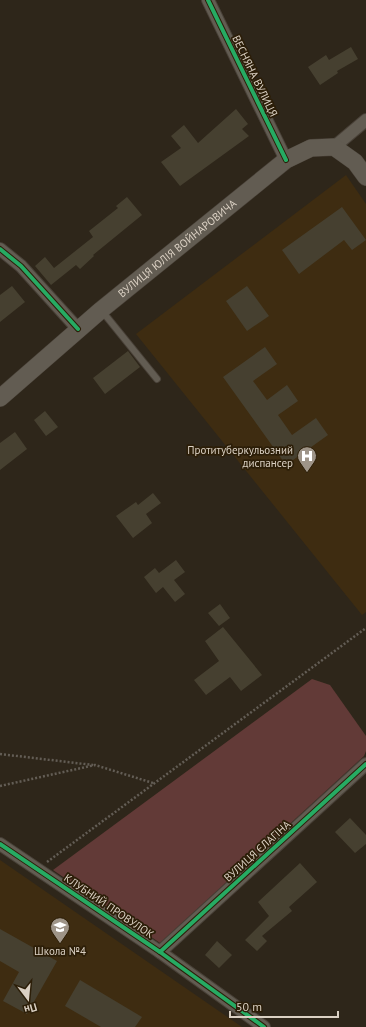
<svg xmlns="http://www.w3.org/2000/svg" width="366" height="1027" font-family="'PT Sans',sans-serif">
	<rect width="100%" height="100%" fill="#2e261a"/>
	<g fill="#3e2c11">
		<path d="M346,175L366,204V612L362,615L136,334Z"/>
		<path d="M0,860L242,1027H0Z"/>
	</g>
	<path fill="#623a37" d="M312,679L330,685L366,736V751L364,756L160,943L53,870Z"/>
	<g fill="#464030">
		<path d="M351,47L358,59L337,71L338,73L320,85L308,67L326,55L329,60Z"/>
		<path d="M236,109L248,124L242,129L249,136L180,186L161,162L181,148L171,136L184,125L198,143Z"/>
		<path d="M127,197L142,215L93,255L94,256L80,269L76,265L51,285L35,266L45,257L54,268L93,237L89,231L118,208L116,206Z"/>
		<path d="M342,207L366,240L352,250L344,240L299,274L282,250Z"/>
		<path d="M12,286L25,302L0,322V295Z"/>
		<path d="M247,286L269,316L247,331L226,301Z"/>
		<path d="M265,347L277,364L253,381L267,400L287,385L298,401L278,415L292,435L316,418L328,435L286,465L223,377Z"/>
		<path d="M128,351L140,367L105,394L93,378Z"/>
		<path d="M45,411L58,427L46,436L34,420Z"/>
		<path d="M15,432L27,449L0,470V443Z"/>
		<path d="M153,493L161,503L146,514L152,523L133,538L116,516L136,502L138,505Z"/>
		<path d="M176,560L185,572L174,580L185,594L175,602L163,587L156,593L144,577L155,568L159,573Z"/>
		<path d="M220,604L230,618L219,626L208,613Z"/>
		<path d="M223,627L262,675L241,691L230,677L206,695L194,680L219,661L205,641Z"/>
		<path d="M350,818L366,835V844L355,853L335,832Z"/>
		<path d="M300,863L317,882L289,907L292,911L262,936L267,941L257,951L245,940L269,916L258,902Z"/>
		<path d="M0,929L57,961L27,1014L3,1001L19,972L0,961Z"/>
		<path d="M217,941L232,955L219,968L205,955Z"/>
		<path d="M80,980L142,1017L135,1027H101L65,1006Z"/>
	</g>
	<g fill="none" stroke-linecap="round" stroke-linejoin="round">
		<defs>
			<path id="service" d="M102,311L157,379"/>
			<g id="minor">
				<path d="M208,0L286,160"/>
				<path d="M334,147L366,120"/>
				<path d="M0,249L21,266L78,329"/>
				<path d="M0,844L160,952L264,1027"/>
				<path d="M160,952L366,764"/>
			</g>
			<g id="secondary">
				<path id="s1" d="M0,398L101,310L286,160L311,148L334,147L355,162L366,177"/>
			</g>
		</defs>
		<use href="#service" stroke="#494138" stroke-width="8"/>
		<use href="#minor" stroke="#494138" stroke-width="14"/>
		<use href="#secondary" stroke="#494138" stroke-width="18"/>
		<g stroke="#635d55" stroke-width="2.5" stroke-dasharray="2 2" stroke-linecap="butt">
			<path d="M0,754L93,765"/>
			<path d="M0,786L95,765L153,783"/>
			<path d="M47,862L366,628"/>
		</g>
		<use href="#service" stroke="#625c52" stroke-width="6"/>
		<use href="#minor" stroke="#625c52" stroke-width="12"/>
		<use href="#secondary" stroke="#625c52" stroke-width="17"/>
		<defs>
			<g id="cycleway">
				<path d="M208,0L286,160"/>
				<path d="M0,249L21,266L78,329"/>
				<path d="M0,844L160,952L264,1027"/>
				<path d="M160,952L366,764"/>
			</g>
		</defs>
		<use href="#cycleway" stroke="#2c1e08" stroke-width="6"/>
		<use href="#cycleway" stroke="#26ab63" stroke-width="4"/>
	</g>
	<defs>
		<symbol id="hospital-pin" viewBox="-11 -11 22 30"><path d="M0 17L-7.5 6A9.5 9.5 0 1 1 7.5 6Z" fill="#9e9488" stroke="#2c1e08"/><path d="M-5-5h3v3.5h4V-5h3V5h-3V1.5h-4V5h-3Z" fill="#fff"/></symbol>
		<symbol id="school-pin" viewBox="-11 -11 22 30"><path d="M0 17L-7.5 6A9.5 9.5 0 1 1 7.5 6Z" fill="#9e9488" stroke="#2c1e08"/><path d="M0-5L7-2L0 1L-7-2ZM-4 1L0 2.5L4 1V4Q0 6-4 4Z" fill="#fff"/></symbol>
	</defs>
	<g fill-rule="evenodd">
		<use href="#hospital-pin" x="296" y="445" width="22" height="30"/>
		<use href="#school-pin" x="49" y="916" width="22" height="30"/>
	</g>
	<g text-anchor="middle" stroke-width="3.5" stroke-linejoin="round" paint-order="stroke">
		<g font-size="11" fill="#dad0c3" stroke="#2c1e08">
			<text transform="translate(255 76) rotate(64)" y="4">ВЕСНЯНА ВУЛИЦЯ</text>
			<text dy="4" stroke="none"><textPath href="#s1" startOffset="232">ВУЛИЦЯ ЮЛІЯ ВОЙНАРОВИЧА</textPath></text>
			<text transform="translate(257 851) rotate(-42)" y="4">ВУЛИЦЯ ЄЛАГІНА</text>
			<text transform="translate(109 906) rotate(34)" y="4">КЛУБНИЙ ПРОВУЛОК</text>
		</g>
		<g font-size="11" fill="#dad0c3" stroke="#2c1e08" text-anchor="end">
			<text x="293" y="454">Протитуберкульозний<tspan x="293" dy="13">диспансер</tspan></text>
			<text x="60" y="955" text-anchor="middle">Школа №4</text>
		</g>
	</g>
	<g transform="translate(28 999) rotate(164)" stroke="#2c1e08" stroke-width="3" paint-order="stroke">
	<path d="M0-3L7 15L0 10L-7 15Z" fill="#dad0c3"/>
	<text y="-6" font-size="11" font-weight="bold" text-anchor="middle" fill="#dad0c3">Пн</text>
	</g>
	<path d="M230 1011v6h108v-6" fill="none" stroke="#dad0c3" stroke-width="2"/>
	<text x="236" y="1011" font-size="12" fill="#dad0c3" stroke="#2c1e08" stroke-width="3" paint-order="stroke">50 m</text>
</svg>
